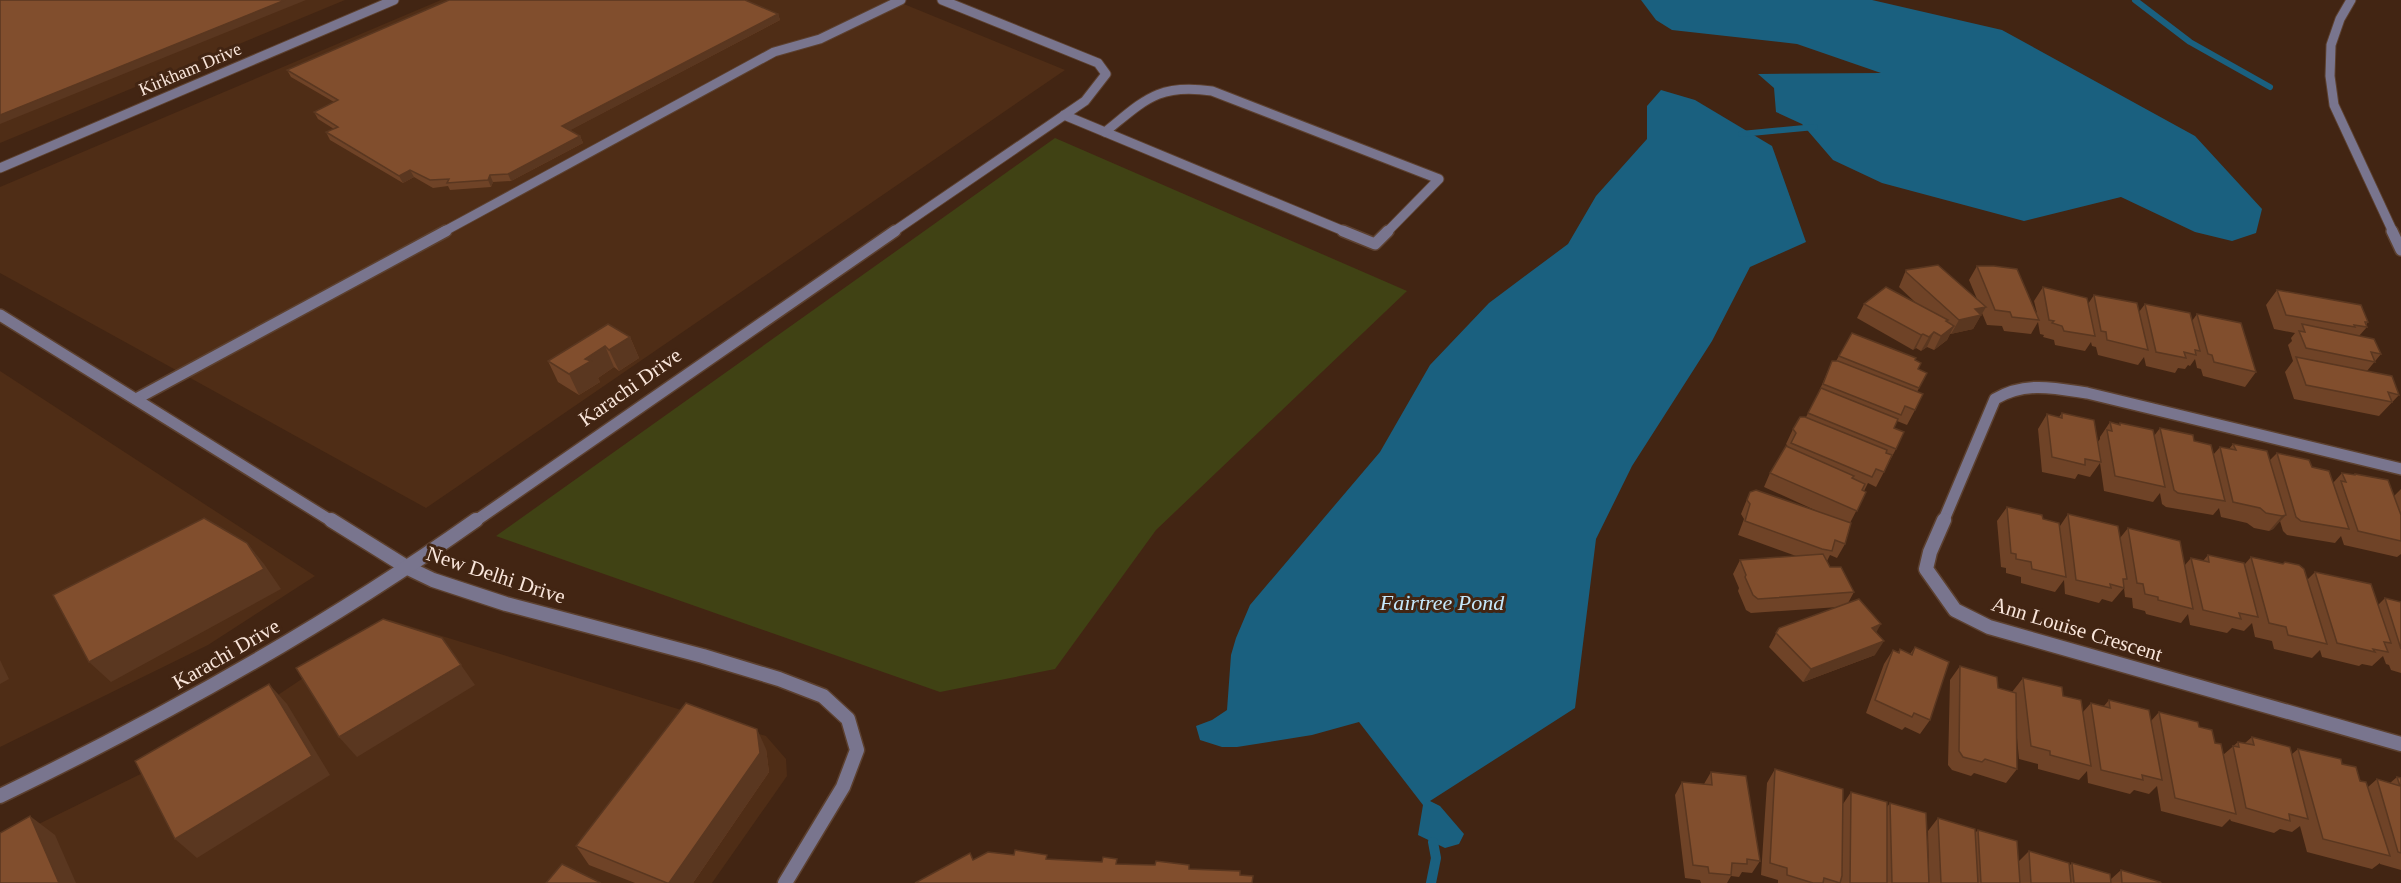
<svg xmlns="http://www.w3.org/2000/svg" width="2401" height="883" font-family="'Times New Roman',serif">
	<rect width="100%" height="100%" fill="#422513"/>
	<g fill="#4f2d16">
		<path d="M0,0H345L0,143Z"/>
		<path d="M441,0H894L1065,70L426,508L0,273V187Z"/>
		<path d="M0,371L315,576L208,645L0,747Z"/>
		<path d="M390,620L766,736L786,759L787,776L712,883H0V843L212,739Z"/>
	</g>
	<path fill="#404214" d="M1055,138L1407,291L1156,530L1055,669L940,692L496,536Z"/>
	<g fill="#1a607f">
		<path d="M1641,0H1872L2002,30L2195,136L2262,209L2256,233L2232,241L2195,232L2121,197L2024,221L1882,183L1833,160L1802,124L1776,112L1774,88L1758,74L1881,73L1797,44L1672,30L1656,20Z"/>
		<path d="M1661,90L1695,100L1772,146L1806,242L1750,267L1712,341L1632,466L1596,539L1575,708L1430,801L1440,806L1464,834L1459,844L1445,848L1418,835L1423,805L1359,722L1312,735L1237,747H1222L1200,740L1196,726L1212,720L1227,710L1231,655L1236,638L1250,605L1380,452L1430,365L1489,303L1568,244L1596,196L1647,139V106Z"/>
	</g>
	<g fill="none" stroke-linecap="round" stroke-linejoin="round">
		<g stroke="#1a607f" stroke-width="6">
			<path d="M2135,0L2190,42L2270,87"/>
			<path d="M1741,134L1815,127"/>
		</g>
		<path stroke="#1a607f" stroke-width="10" d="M1431,883L1436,858L1433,842"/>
		<defs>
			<g id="service-far1">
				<path d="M1064,115L1346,232"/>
				<path d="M1105,132C1145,100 1158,83 1212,91L1439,179L1387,232"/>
				<path d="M443,232L774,52L820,39L901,0"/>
			</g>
			<g id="service">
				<path d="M1343,231L1375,244L1388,231"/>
				<path d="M136,399L446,231"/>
			</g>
			<path id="minor-far2" d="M893,232L1085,101L1106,74L1098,63L942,0"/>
			<g id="minor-far1">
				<path d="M0,315L333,522"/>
				<path d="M474,522L895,231"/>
				<path d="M1943,522L1995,399C2025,381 2055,388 2087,393L2401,469"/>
			</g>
			<g id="minor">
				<path d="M331,520L408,568L433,580L506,604L703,656L779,679L823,696L848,719L857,750L843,787L785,883"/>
				<path d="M1944,520L1930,552L1926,569L1955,610L1989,627L2401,744"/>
				<path d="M0,796C165,716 326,626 476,520"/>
			</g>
			<g id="tertiary-far1">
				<path d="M2351,0L2340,19L2331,45L2330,76L2334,105L2393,232"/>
				<path d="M0,168L394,0"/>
			</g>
			<path id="tertiary" d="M2392,231L2401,250"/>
		</defs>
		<use href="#service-far1" stroke="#5c402f" stroke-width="11"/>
		<use href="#service" stroke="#5c402f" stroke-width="14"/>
		<use href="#minor-far2" stroke="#5c402f" stroke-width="11"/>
		<use href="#minor-far1" stroke="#5c402f" stroke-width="14"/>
		<use href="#minor" stroke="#5c402f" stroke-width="17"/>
		<use href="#tertiary-far1" stroke="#5c402f" stroke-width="11"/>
		<use href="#tertiary" stroke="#5c402f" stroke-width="14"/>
		<use href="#service-far1" stroke="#79758e" stroke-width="9"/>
		<use href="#service" stroke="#79758e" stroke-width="11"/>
		<use href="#minor-far2" stroke="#79758e" stroke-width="9"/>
		<use href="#minor-far1" stroke="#79758e" stroke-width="11"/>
		<use href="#minor" stroke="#79758e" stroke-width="14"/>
		<use href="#tertiary-far1" stroke="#79758e" stroke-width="9"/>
		<use href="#tertiary" stroke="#79758e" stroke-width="11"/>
	</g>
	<g fill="#6f4327">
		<path d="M778,14L780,20L570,130L580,136L583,143L511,181L493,182L491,187L450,190L448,186L433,188L414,177L403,183L330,140L326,132L334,129L318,119L314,112L334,102L291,77L287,70Z"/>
		<path d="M1977,266L2037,313L2034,301L2043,287L2088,304L2094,295L2139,312L2145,304L2192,321L2197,314L2256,372L2245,387L2203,376L2201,369L2197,368L2195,359L2190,366L2188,365L2185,369L2178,368L2175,373L2146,366L2144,357L2138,365L2098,355L2096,347L2092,346L2091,342L2085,351L2055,345L2054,340L2043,337L2044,335L2040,334L2038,322L2031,334L2004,331L2002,326L1987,325L1982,313L1973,329L1950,334L1947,340L1934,350L1927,347L1921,351L1916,348L1913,350L1857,318L1864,304L1916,303L1899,287L1906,270L1977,299L1969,280Z"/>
		<path d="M2277,290L2368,322L2366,325L2367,327L2359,336L2381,354L2367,371L2399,395L2379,416L2294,399L2285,372L2293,361L2288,345L2292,341L2291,338L2295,333L2274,329L2266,305Z"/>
		<path d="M630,337L639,358L619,371L614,367L598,378L600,382L579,395L558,382L548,361Z"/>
		<path d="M1839,356L1915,360L1918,369L1927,373L1917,392L1915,410L1907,425L1897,421L1894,428L1896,449L1876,487L1868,483L1864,491L1866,492L1850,523L1845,544L1837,558L1830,555L1827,561L1830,567L1854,592L1848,603L1876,632L1875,655L1803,682L1769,647L1779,628L1838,607L1751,613L1746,610L1738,591L1739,588L1733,574L1740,560L1796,556L1738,535L1744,519L1741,514L1750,492L1817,511L1764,487L1770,473L1789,448L1786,444L1793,429L1806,417L1818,394L1832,361H1836Z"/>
		<path d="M2062,413L2097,443L2100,439V437L2110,422L2119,424L2120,423L2154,436L2160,428L2194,441L2213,455L2220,447L2229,449L2233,444L2270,460L2277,453L2312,467L2333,483L2342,473L2353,475L2355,474L2394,496L2401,489V554L2397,557L2344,545L2341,536L2335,543L2287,535L2283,531L2280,521L2273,529L2269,531L2254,528L2247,523L2221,517L2219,508L2213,515L2166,507L2162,504L2160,493L2153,502L2104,491L2100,463L2090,477L2078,474L2075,479L2042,472L2038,429L2047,414L2059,417Z"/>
		<path d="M2007,507L2043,519L2060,526L2068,514L2120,538L2128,528L2185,565L2191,558L2203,561L2208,555L2245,564L2251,557L2308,579L2315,572L2378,605L2385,598L2401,602V673L2391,670L2389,665L2386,664L2383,656L2372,666L2362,664L2359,666L2322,657L2320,650L2312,658L2274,649L2272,641L2255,637L2252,623L2244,631L2232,628L2227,633L2190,625L2188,614L2181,623L2146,614L2145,611L2133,608L2132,598L2125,597L2124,588L2112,602L2102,599L2099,603L2065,594L2064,580L2055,592L2021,583V577L2006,573V568L2001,567L1997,521Z"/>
		<path d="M1915,647L1930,720L1920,734L1905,727L1902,730L1866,713L1884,664L1893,650L1898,652L1900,649L1910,654Z"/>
		<path d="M1960,666L1998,688L2012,692L2023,678L2063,696L2083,712L2091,703L2104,706L2109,700L2151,721L2159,712L2199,727L2215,743L2223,755L2238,742L2245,743L2252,737L2292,754L2298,749L2342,764L2368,787L2377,779L2390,783L2397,777L2401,778V870L2380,864V863L2372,869L2307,852L2300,826L2292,832L2280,829L2274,833L2231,821L2230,819L2222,827L2161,811L2157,786L2149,794L2134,790L2130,794L2088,783L2087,771L2079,780L2038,769V764L2019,759L2017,738V769L2006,783L1974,773L1971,776L1952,770L1948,765L1950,680Z"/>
		<path d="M766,749L769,772L693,883H635L589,865L576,846Z"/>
		<path d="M1775,769L1843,804L1851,792L1887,807L1890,803L1929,883H1778V880L1761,875L1767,783Z"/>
		<path d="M1711,772L1760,861L1752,873L1742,872L1739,877L1731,876L1727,883H1701L1700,880L1685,878L1675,795L1682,782L1704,784Z"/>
		<path d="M1938,818L1976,832L1978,830L2018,862L2029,851L2069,866L2072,863L2110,880L2121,870L2161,883H1929L1928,831Z"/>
	</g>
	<g fill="#5a3720">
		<path d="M285,0H306L0,124V115Z"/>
		<path d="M778,14L780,20L565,133L562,126Z"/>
		<path d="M580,136L583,143L511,181L508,174Z"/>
		<path d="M410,170L414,177L403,183L399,176Z"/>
		<path d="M490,175L493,182L491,187L488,180Z"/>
		<path d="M1986,307L1973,329L1951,334L1959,320L1975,309Z"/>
		<path d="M1954,326L1947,340L1934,350L1941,336Z"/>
		<path d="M1934,332L1927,347L1921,351L1929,337Z"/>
		<path d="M1923,334L1916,348L1913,350L1921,335Z"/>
		<path d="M630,337L639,358L619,371L609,350Z"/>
		<path d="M605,346L614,367L598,378L600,382L579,395L569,374L585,359Z"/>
		<path d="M2286,515L2273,529L2269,531L2282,516Z"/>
		<path d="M247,543L264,564L281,589L111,682L89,662Z"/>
		<path d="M1881,624L1873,638L1872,628Z"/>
		<path d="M1884,641L1875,655L1803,682L1811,669Z"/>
		<path d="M0,660L9,679L0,684Z"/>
		<path d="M461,665L475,685L357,757L339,737Z"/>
		<path d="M269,684L287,704L330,775L197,858L175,839Z"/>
		<path d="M757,729L766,749L769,772L693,883H669Z"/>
		<path d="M30,816L55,835L76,883H59Z"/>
	</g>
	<g fill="#814e2d" stroke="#5a3720" stroke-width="1.5">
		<path d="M0,0H285L0,115Z"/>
		<path d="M449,0H745L778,14L562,126L580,136L508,174L490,175L488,180L447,183L449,179L430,180L410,170L399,176L326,132L338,127L314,112L338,100L287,70Z"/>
		<path d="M1938,265L1986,307L1975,309L1981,315L1959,320L1906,272V270Z"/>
		<path d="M1977,266H1994L2017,269L2039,320L2012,317L2010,312L1995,310Z"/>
		<path d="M1886,287L1948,320L1946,321L1954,326L1941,336L1934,332L1929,337L1923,334L1921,335L1864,304Z"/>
		<path d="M2043,287L2087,298L2095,336L2064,331L2062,326L2052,323L2054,321L2049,320Z"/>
		<path d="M2277,290L2361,305L2368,322H2365L2367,327L2354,325L2355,327L2286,315Z"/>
		<path d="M2094,295L2137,303L2148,350L2107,340L2106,332L2101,331Z"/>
		<path d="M2145,304L2190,313L2200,351L2195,350L2196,355L2184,352L2186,358L2156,352Z"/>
		<path d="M2197,314L2241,323L2256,372L2214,362L2212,355L2208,354Z"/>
		<path d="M608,324L630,337L609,350L605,346L585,359L591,361L569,374L548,361Z"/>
		<path d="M2302,324L2374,339L2381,354L2371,352L2375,362L2306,348L2299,331L2305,332Z"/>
		<path d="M1852,333L1916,358L1915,360L1921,363L1918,369L1927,373L1919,388L1839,356Z"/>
		<path d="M2296,357L2392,376L2399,395L2388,392L2392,402L2306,385Z"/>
		<path d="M1832,361H1838L1923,394L1915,410L1905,406L1901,415L1823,384Z"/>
		<path d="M1821,388L1898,419L1894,428L1904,432L1896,449L1808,413Z"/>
		<path d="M2062,413L2094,420L2101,462L2085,459V465L2052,457L2047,414L2062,418Z"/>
		<path d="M1800,417H1805L1887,450L1886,453L1892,455L1884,472L1876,469L1872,477L1791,443L1796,433L1793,429Z"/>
		<path d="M2110,422L2120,425V423L2153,430L2165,487L2115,476L2107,430L2112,431Z"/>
		<path d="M2160,428L2193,435L2194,441L2211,445L2225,501L2178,493L2174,490Z"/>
		<path d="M2233,444L2267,451L2286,515L2282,516L2266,513L2260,508L2233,502L2220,447L2236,450Z"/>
		<path d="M1786,446L1854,476L1852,478L1865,484L1862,490L1866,492L1857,511L1770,473Z"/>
		<path d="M2277,453L2309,460L2312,467L2329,471L2349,529L2301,521L2296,517Z"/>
		<path d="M2342,473L2355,475V474L2388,480L2401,515V541L2358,531L2341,481L2346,482Z"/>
		<path d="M1756,490L1851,523L1845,544L1835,540L1832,551L1822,549L1745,521L1750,504L1747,500L1750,492Z"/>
		<path d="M2007,507L2042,515L2043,519L2059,523L2066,577L2032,569L2031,562L2016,559V554L2011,553Z"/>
		<path d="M2068,514L2118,526L2127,579H2123L2124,588L2110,584L2111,588L2076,580Z"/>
		<path d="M204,518L247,543L264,569L89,662L53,595Z"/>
		<path d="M2128,528L2180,541L2193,609L2158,600V597L2145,594L2143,584L2137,583Z"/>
		<path d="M1823,554L1830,567H1841L1854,592L1758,599L1753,595L1745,577L1746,575L1740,560Z"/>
		<path d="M2208,555L2244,563L2258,617L2239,613L2241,619L2203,610L2191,558L2209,562Z"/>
		<path d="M2251,557L2283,564L2285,562L2299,565L2304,569L2327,644L2288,635L2286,627L2269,623Z"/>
		<path d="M2315,572L2371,584L2391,643L2384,642L2388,652L2373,649L2375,652L2337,643Z"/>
		<path d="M2385,598L2401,602V649Z"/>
		<path d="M1859,599L1881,624L1872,628L1884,641L1811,669L1776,633L1779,628Z"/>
		<path d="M383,619L442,638L461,665L339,737L296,668Z"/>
		<path d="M1915,647L1949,662L1930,720L1914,713L1912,717L1875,700L1893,650L1899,653L1900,649L1912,655Z"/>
		<path d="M1960,666L1997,677L1998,688L2016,693L2017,769L1985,759L1982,762L1963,757L1959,751Z"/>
		<path d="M2023,678L2062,687L2063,696L2081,700L2091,766L2050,755V751L2031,746Z"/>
		<path d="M269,684L312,756L175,839L135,761Z"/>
		<path d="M2109,700L2149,710L2162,780L2142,775L2143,780L2101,770L2091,703L2110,708Z"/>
		<path d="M686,703L757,729L760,753L669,883H667L576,846Z"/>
		<path d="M2159,712L2198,722L2199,727L2212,730L2215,743L2221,744L2236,814L2175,798Z"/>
		<path d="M2252,737L2290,747L2308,819L2289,814L2290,821L2246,808L2233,746L2239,747L2238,742L2254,745Z"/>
		<path d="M2298,749L2341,759L2342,764L2356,767L2360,781L2366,782L2390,856L2323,839Z"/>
		<path d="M1775,769L1843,789L1842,876L1840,883L1824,878L1823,883H1813L1787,875V868L1770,863Z"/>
		<path d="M1711,772L1746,776L1760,861L1747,859V864L1732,863L1731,875L1709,873L1708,867L1693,865L1682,782L1712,785Z"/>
		<path d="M2397,777L2401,778V853L2398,852L2377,779L2400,786Z"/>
		<path d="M1851,792L1887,802V883H1850Z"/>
		<path d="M1890,803L1926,813L1929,883H1892Z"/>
		<path d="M30,816L59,883H0V833Z"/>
		<path d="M1938,818L1975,829L1978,883H1941Z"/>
		<path d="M1978,830L2017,841L2020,883H1981Z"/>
		<path d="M1015,850L1047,855L1046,859L1102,862L1103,857L1117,859L1116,864L1155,865L1156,861L1189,865V869L1240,871V875L1253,876L1252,883H915L970,853L973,860L988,852L1014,855Z"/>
		<path d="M2029,851L2069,863L2071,883H2031Z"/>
		<path d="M2072,863L2110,874L2111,883H2074Z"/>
		<path d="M562,864L601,883H546Z"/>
		<path d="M2121,870L2160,882L2161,883H2122Z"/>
	</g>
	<g text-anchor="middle" stroke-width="6" stroke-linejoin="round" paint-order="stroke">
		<g font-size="18" fill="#f9e5da" stroke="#422513">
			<text transform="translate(190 69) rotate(-23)" y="6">Kirkham Drive</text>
		</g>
		<g font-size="21" fill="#f9e5da" stroke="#422513">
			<text transform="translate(630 387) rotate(-35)" y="7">Karachi Drive</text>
			<text transform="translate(496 575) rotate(18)" y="7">New Delhi Drive</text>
			<text transform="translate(2077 629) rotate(17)" y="7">Ann Louise Crescent</text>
			<text transform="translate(226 654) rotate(-30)" y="7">Karachi Drive</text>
		</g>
		<g font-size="22" font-style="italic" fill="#c5e8fc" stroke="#422513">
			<text x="1442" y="610">Fairtree Pond</text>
		</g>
	</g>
</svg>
